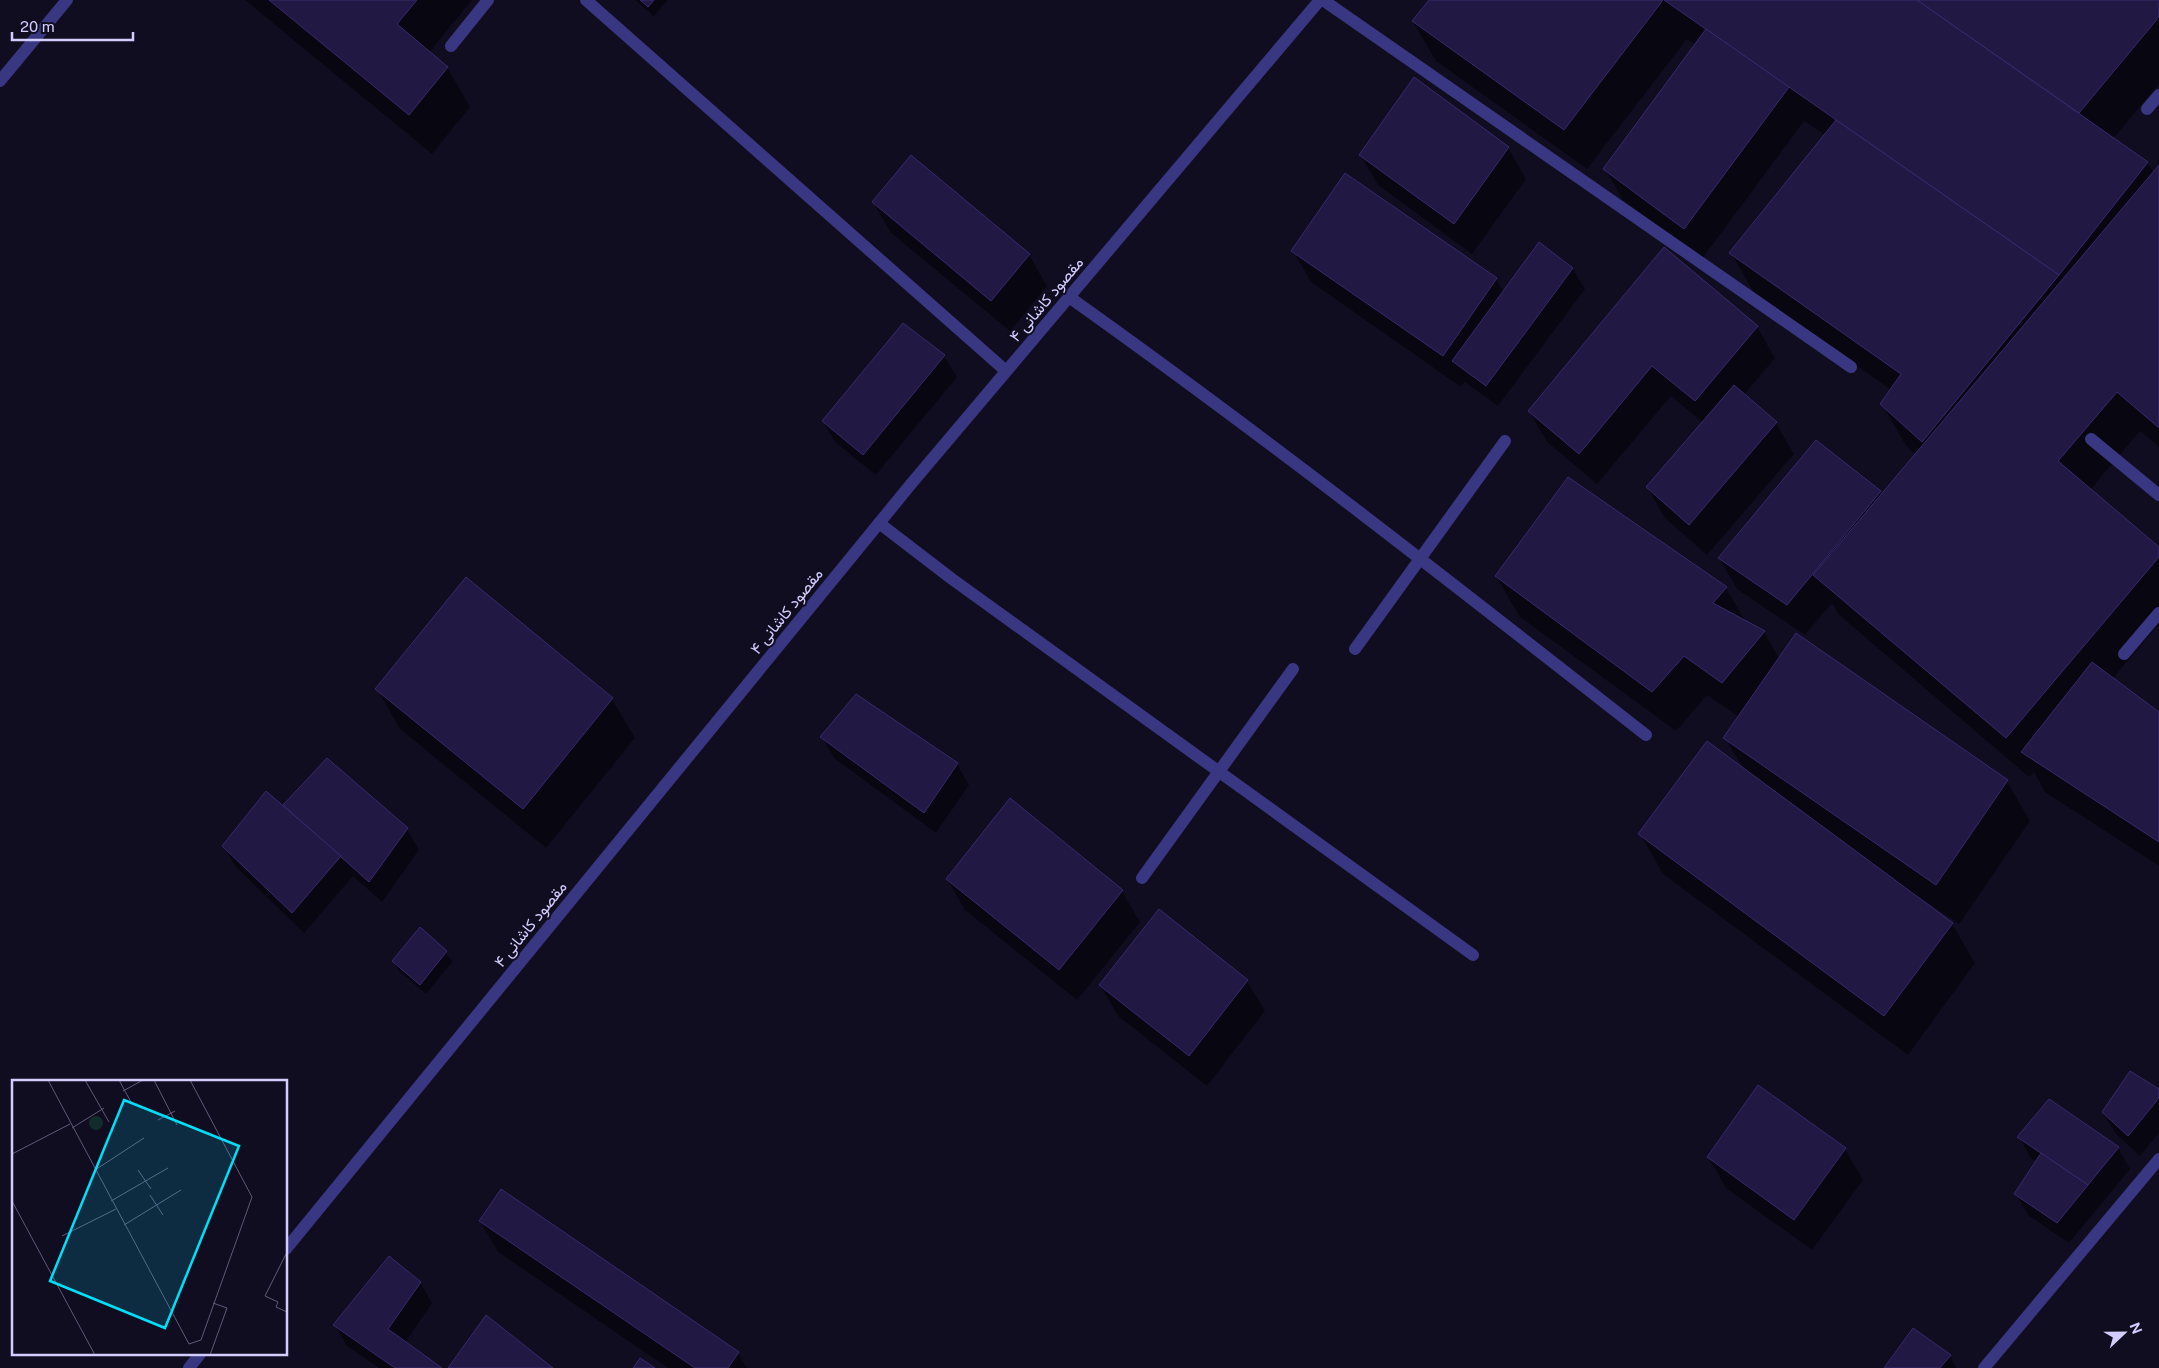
<svg xmlns="http://www.w3.org/2000/svg" width="2159" height="1368" font-family="'Public Sans',Vazirmatn,sans-serif">
	<rect width="100%" height="100%" fill="#100d21"/>
	<g fill="#0007">
		<path d="M245,0H472L429,53L447,67L470,107L432,154Z"/>
		<path d="M635,0H668L654,16Z"/>
		<path d="M1431,0H2159V84L2113,139L2147,162L2154,173L2159,167V447L2140,431L2090,490L2159,549V624L2113,678L2159,713V866L2045,792L2034,772L2029,777L1838,614L1832,603L1805,635L1737,589L1719,558L1880,492L1882,495L1916,455L1905,444L1882,404L1891,390L1754,293L1731,253L1825,135L1804,121L1702,259L1623,200L1605,169L1696,45L1687,39L1587,169L1436,61L1413,22Z"/>
		<path d="M1508,148L1526,179L1472,254L1378,185L1360,155Z"/>
		<path d="M873,202L1029,255L1047,286L1010,331L891,233Z"/>
		<path d="M1293,251L1496,279L1504,292L1572,268L1585,289L1498,406L1465,382L1461,387L1311,282Z"/>
		<path d="M904,325L944,356L957,377L876,475L835,442L823,421Z"/>
		<path d="M1757,327L1775,358L1744,395L1776,423L1794,454L1707,555L1665,518L1647,487L1703,423L1671,396L1597,484L1547,442L1529,411Z"/>
		<path d="M1568,479L1726,588L1746,622L1764,632L1779,658L1796,634L2007,781L2030,821L1959,924L1916,895L1915,896L1952,924L1975,963L1908,1055L1663,874L1640,834L1743,768L1725,738L1739,717L1707,695L1676,731L1519,616L1496,576Z"/>
		<path d="M377,689L612,699L635,738L546,848L400,729Z"/>
		<path d="M822,737L957,764L969,785L936,833L834,758Z"/>
		<path d="M327,760L407,829L419,850L382,902L353,876L304,933L236,867L224,846L283,807Z"/>
		<path d="M947,879L1122,891L1140,922L1077,1000L965,910Z"/>
		<path d="M420,929L446,952L452,962L426,994L399,971L393,961Z"/>
		<path d="M1247,981L1265,1011L1207,1086L1118,1016L1100,985Z"/>
		<path d="M2159,1091V1133L2140,1156L2116,1134L2103,1113Z"/>
		<path d="M2019,1137L2118,1148L2130,1169L2069,1243L2028,1215L2016,1194L2037,1162L2031,1158Z"/>
		<path d="M1845,1149L1863,1180L1812,1250L1726,1188L1708,1157Z"/>
		<path d="M480,1221L738,1353L747,1368H668L498,1252Z"/>
		<path d="M420,1282L432,1303L405,1343L439,1368H379L347,1346L335,1325Z"/>
		<path d="M1950,1356L1956,1368H1886Z"/>
	</g>
	<g fill="#211843" stroke="#382a6f">
		<path d="M269,0H417L397,24L448,67L409,115Z"/>
		<path d="M640,0H654L648,7Z"/>
		<path d="M1429,0H1663L1564,130L1412,21Z"/>
		<path d="M1664,0H1917L2148,162L2059,275Z"/>
		<path d="M1917,0H2159V17L2079,113Z"/>
		<path d="M1706,29L1789,87L1684,229L1603,169Z"/>
		<path d="M1414,77L1509,147L1454,224L1359,155Z"/>
		<path d="M1836,120L2059,275L1922,442L1880,404L1901,374L1729,253Z"/>
		<path d="M911,155L1030,254L991,301L872,202Z"/>
		<path d="M2159,165V428L2117,392L2058,461L2159,547V557L2006,738L1813,575Z"/>
		<path d="M1345,173L1497,278L1443,356L1291,251Z"/>
		<path d="M1539,242L1573,268L1486,386L1452,361Z"/>
		<path d="M1664,247L1758,326L1695,401L1652,366L1579,454L1528,411Z"/>
		<path d="M903,323L945,355L863,455L822,421Z"/>
		<path d="M1734,385L1777,422L1689,525L1646,487Z"/>
		<path d="M1816,440L1881,491L1787,605L1718,558Z"/>
		<path d="M1568,477L1727,587L1713,603L1765,631L1722,683L1684,656L1652,692L1495,576Z"/>
		<path d="M466,577L613,698L523,809L375,689Z"/>
		<path d="M1796,633L2008,780L1936,885L1723,738Z"/>
		<path d="M2092,662L2159,712V842L2021,752Z"/>
		<path d="M856,694L958,763L924,813L820,737Z"/>
		<path d="M1707,741L1953,923L1884,1016L1638,834Z"/>
		<path d="M327,758L408,828L369,882L283,805Z"/>
		<path d="M266,791L341,856L292,913L222,846Z"/>
		<path d="M1010,798L1123,890L1059,970L946,879Z"/>
		<path d="M1159,909L1248,980L1189,1056L1099,985Z"/>
		<path d="M420,927L447,951L420,985L392,961Z"/>
		<path d="M2130,1071L2159,1089V1098L2128,1136L2102,1112Z"/>
		<path d="M1758,1085L1846,1148L1794,1220L1707,1157Z"/>
		<path d="M2049,1099L2119,1147L2088,1185L2017,1137Z"/>
		<path d="M2041,1153L2088,1185L2057,1223L2014,1194Z"/>
		<path d="M501,1189L739,1352L728,1368H695L479,1221Z"/>
		<path d="M389,1256L421,1282L388,1329L442,1368H395L333,1325Z"/>
		<path d="M486,1315L553,1368H448Z"/>
		<path d="M1913,1328L1951,1355L1940,1368H1884Z"/>
		<path d="M640,1358L655,1368H633Z"/>
	</g>
	<g fill="none" stroke-linecap="round" stroke-linejoin="round">
		<g stroke="#393782" stroke-width="12">
			<path d="M586,0L1006,371"/>
			<path d="M1323,0L1851,367"/>
			<path d="M451,46L488,0"/>
			<path d="M0,81L67,0"/>
			<path d="M2147,109L2159,95"/>
			<path d="M1069,297C1266,437 1456,586 1646,735"/>
			<path d="M2091,439L2159,495"/>
			<path d="M879,523L952,579L1473,955"/>
			<path d="M1355,649L1505,441"/>
			<path d="M2124,654L2159,613"/>
			<path d="M1142,878L1293,669"/>
			<path d="M286,1249L911,484L1320,0"/>
			<path d="M189,1368L200,1354"/>
			<path d="M1984,1368L2159,1159"/>
		</g>
	</g>
	<g text-anchor="middle" stroke-width="4" stroke-linejoin="round" paint-order="stroke">
		<g font-size="16" fill="#d3cdff" stroke="#100d21">
			<text transform="translate(1046 299) rotate(-50)" y="6">مقصود کاشانی ۴</text>
			<text transform="translate(786 611) rotate(-51)" y="6">مقصود کاشانی ۴</text>
			<text transform="translate(530 924) rotate(-51)" y="6">مقصود کاشانی ۴</text>
		</g>
	</g>
	<g transform="translate(12 1080)">
		<rect width="275" height="275" fill="#100d21"/>
		<path d="M77 43a7 7 0 1 1 14 0a7 7 0 1 1-14 0Z" fill="#102c2b"/>
		<path fill="none" stroke="#5e5a7a" stroke-width="1" d="M36,0L177,264M73,0L97,42M107,0L120,24M142,0L165,45M111,11L131,0M146,40L163,31M60,48L92,28M0,74L58,44M83,90L132,58M126,90L139,109M138,115L151,135M0,121L83,275M99,121L156,88M112,145L169,110M50,156L104,129M266,222L253,216L275,172M266,222L264,227L275,232M177,264L189,260L240,117L178,0M198,275L215,228L201,223"/>
		<path fill="#00dff8" fill-opacity="0.15" stroke="#00dff8" stroke-width="2.5" d="M112,20L227,66L153,248L38,201Z"/>
		<rect width="275" height="275" fill="none" stroke="#d3cdff" stroke-width="2.5"/>
	</g>
	<g transform="translate(2124 1333) rotate(68)" stroke="#100d21" stroke-width="4" paint-order="stroke">
	<path d="M0-4L9 19L0 12L-9 19Z" fill="#d3cdff"/>
	<text y="-8" font-size="14" font-weight="bold" text-anchor="middle" fill="#d3cdff">N</text>
	</g>
	<path d="M12 32v8h121v-8" fill="none" stroke="#d3cdff" stroke-width="2.5"/>
	<text x="20" y="32" font-size="15" fill="#d3cdff" stroke="#100d21" stroke-width="4" paint-order="stroke">20 m</text>
</svg>
